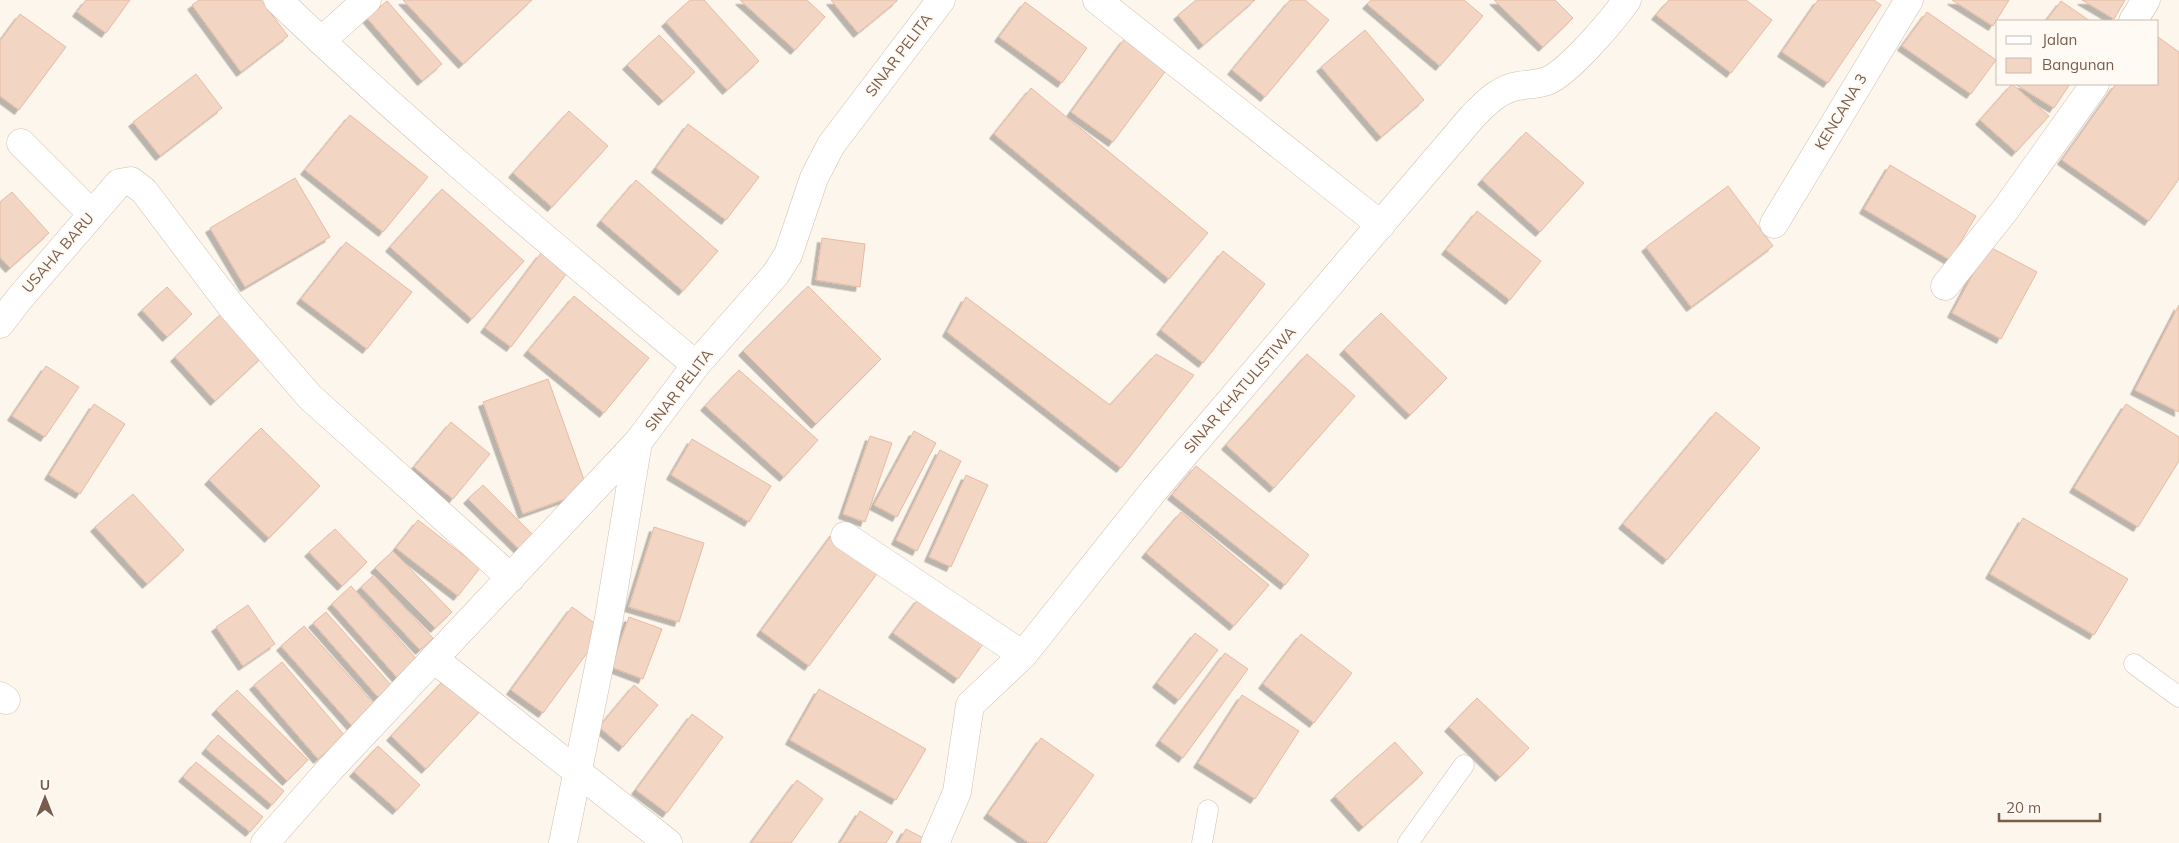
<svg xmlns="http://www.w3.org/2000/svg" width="2179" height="843" font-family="Mulish,sans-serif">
	<defs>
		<filter id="shadow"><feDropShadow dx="-4.5" dy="4.5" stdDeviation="0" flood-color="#0004"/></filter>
	</defs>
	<rect width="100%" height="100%" fill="#fdf6ec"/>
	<g fill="#f3d5c3" stroke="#e6bba3" filter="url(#shadow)">
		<path d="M86,0H130L106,33L77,12Z"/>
		<path d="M199,0H261L288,36L241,72L192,5Z"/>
		<path d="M403,0H532L463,64Z"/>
		<path d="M690,0H704L759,61L727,90L666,22Z"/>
		<path d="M740,0H807L825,17L795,50Z"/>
		<path d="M831,0H897V1L858,33Z"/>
		<path d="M1196,0H1255L1203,45L1178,15Z"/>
		<path d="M1290,0H1305L1329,20L1265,97L1232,70Z"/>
		<path d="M1371,0H1464L1483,16L1440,66L1367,4Z"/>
		<path d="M1494,0H1555L1573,18L1543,47Z"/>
		<path d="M1669,0H1746L1772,20L1731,73L1656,15Z"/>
		<path d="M1818,0H1874L1881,5L1828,83L1782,52Z"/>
		<path d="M1952,0H2009L1993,26Z"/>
		<path d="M2082,0H2125L2114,19Z"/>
		<path d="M387,1L442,64L422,81L367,18Z"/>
		<path d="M2061,1L2090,21H2046Z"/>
		<path d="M1025,2L1087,48L1062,83L999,37Z"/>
		<path d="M1927,12L1996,60L1971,94L1902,46Z"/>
		<path d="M20,14L66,47L19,110L0,96V41Z"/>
		<path d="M1365,30L1424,100L1381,137L1321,67Z"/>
		<path d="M659,35L695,72L663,101L627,65Z"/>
		<path d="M2158,37L2179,52V179L2149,221L2062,160L2116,84H2158Z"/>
		<path d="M1125,38L1167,69L1113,142L1071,112Z"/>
		<path d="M196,74L222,108L160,156L133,122Z"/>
		<path d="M2012,84L2049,116L2016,152L1980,120Z"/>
		<path d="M2015,84H2070L2054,108Z"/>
		<path d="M1031,88L1208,233L1169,279L994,134Z"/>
		<path d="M569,111L608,146L552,207L513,173Z"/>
		<path d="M350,115L428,177L383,232L305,170Z"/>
		<path d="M688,124L759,177L726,220L656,168Z"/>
		<path d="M1526,132L1584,183L1540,232L1482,180Z"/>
		<path d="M1890,165L1976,216L1950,260L1864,209Z"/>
		<path d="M295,178L330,237L245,287L210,228Z"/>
		<path d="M636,180L718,251L683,291L601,221Z"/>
		<path d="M1728,186L1773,246L1691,307L1646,247Z"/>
		<path d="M442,189L524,261L472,319L390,247Z"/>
		<path d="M12,192L49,233L10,268L0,257V202Z"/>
		<path d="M1477,211L1541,261L1510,300L1446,250Z"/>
		<path d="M822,238L865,244L860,287L816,280Z"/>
		<path d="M346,242L412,292L367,349L301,299Z"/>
		<path d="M1988,246L2037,272L2001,339L1952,313Z"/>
		<path d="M1223,251L1265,284L1203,363L1161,330Z"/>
		<path d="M541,253L567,273L511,347L485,328Z"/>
		<path d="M808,286L881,359L816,424L743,351Z"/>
		<path d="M167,287L192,314L167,337L142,310Z"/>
		<path d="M574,296L649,358L604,413L528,351Z"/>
		<path d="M966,297L1110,405L1156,354L1194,375L1121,468L947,332Z"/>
		<path d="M2179,305V412L2135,390Z"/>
		<path d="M223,312L263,356L215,401L175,357Z"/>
		<path d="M1381,313L1447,378L1410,415L1344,350Z"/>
		<path d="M1307,354L1355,396L1274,488L1226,445Z"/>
		<path d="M46,366L79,387L45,437L12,416Z"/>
		<path d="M739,370L818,440L784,477L705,406Z"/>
		<path d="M548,379L588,491L523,514L483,402Z"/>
		<path d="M94,404L125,424L80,494L49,475Z"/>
		<path d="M2126,404L2179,437V461L2138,527L2074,488Z"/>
		<path d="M1716,412L1760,448L1667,560L1623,524Z"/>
		<path d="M451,422L490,454L453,499L414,467Z"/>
		<path d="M261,428L320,486L269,538L209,480Z"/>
		<path d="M914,431L936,443L897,517L874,505Z"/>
		<path d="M870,436L892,443L865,522L843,514Z"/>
		<path d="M692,439L771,486L749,522L671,475Z"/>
		<path d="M940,450L961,461L917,551L896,540Z"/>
		<path d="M1196,466L1309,555L1285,585L1172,495Z"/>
		<path d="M966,475L988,485L951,567L929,557Z"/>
		<path d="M483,485L533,535L519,549L468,499Z"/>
		<path d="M133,494L184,550L147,584L95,527Z"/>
		<path d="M1181,512L1269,585L1234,626L1146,553Z"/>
		<path d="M2023,518L2128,579L2094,635L1990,574Z"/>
		<path d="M418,520L480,568L458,596L396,548Z"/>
		<path d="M654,527L704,543L679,622L629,607Z"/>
		<path d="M335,529L367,562L342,586L309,552Z"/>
		<path d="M834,532L882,567L809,666L761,631Z"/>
		<path d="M393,551L452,612L435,628L375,568Z"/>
		<path d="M374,575L433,638L420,650L361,587Z"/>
		<path d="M351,586L421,664L401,682L332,604Z"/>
		<path d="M919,598L983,644L958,679L893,633Z"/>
		<path d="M248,605L275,644L243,666L216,627Z"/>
		<path d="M572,607L604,630L543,713L511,690Z"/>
		<path d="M326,612L391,685L378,697L313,623Z"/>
		<path d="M629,617L662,629L643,679L611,667Z"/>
		<path d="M304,626L376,706L353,727L281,646Z"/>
		<path d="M1195,633L1218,650L1179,700L1157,683Z"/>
		<path d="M1301,634L1352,673L1314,723L1263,684Z"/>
		<path d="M1225,653L1248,669L1183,758L1160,741Z"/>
		<path d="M282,662L345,736L318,759L254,685Z"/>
		<path d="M448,676L483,708L426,769L391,736Z"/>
		<path d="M634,685L658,705L623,747L599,727Z"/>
		<path d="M819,689L926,749L896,800L790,740Z"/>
		<path d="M237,690L308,760L287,781L216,710Z"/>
		<path d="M1242,695L1299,731L1255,799L1198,763Z"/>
		<path d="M1477,698L1529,748L1500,777L1449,727Z"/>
		<path d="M692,714L723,737L667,813L636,790Z"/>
		<path d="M218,735L284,791L272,805L206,749Z"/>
		<path d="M1041,738L1094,775L1046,843H1029L988,814Z"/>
		<path d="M1395,742L1423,773L1363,827L1335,796Z"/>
		<path d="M378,746L420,785L397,810L354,772Z"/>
		<path d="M196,762L263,817L250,832L183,777Z"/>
		<path d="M797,780L823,799L791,843H751Z"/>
		<path d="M860,811L893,832L886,843H840Z"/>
		<path d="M906,829L931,842L930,843H898Z"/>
	</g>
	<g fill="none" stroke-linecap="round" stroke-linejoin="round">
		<defs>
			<g id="lane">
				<path d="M2134,664L2179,697"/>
				<path d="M1202,843L1208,810"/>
				<path d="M1408,843L1464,765"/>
			</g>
			<g id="street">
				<path d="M278,0C411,128 554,246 696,365"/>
				<path d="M1097,0L1381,225"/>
				<path d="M2133,21L2146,0"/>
				<path d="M321,41L367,0"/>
				<path d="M21,143L92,214"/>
				<path d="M1774,224L1909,0"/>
				<path d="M1945,286L2005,210L2095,84"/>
				<path d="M0,324L19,299L119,183L131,181L144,191L231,306L310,397L511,578"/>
				<path d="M845,536L1023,655"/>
				<path d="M434,659L668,843"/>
				<path d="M0,696L6,700"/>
				<path d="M265,843L331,768L638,442"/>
				<path d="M563,843L609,618L638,442L696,365L775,275L788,255L814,178L831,145L941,0"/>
				<path d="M935,843L957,792L970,705L1023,655L1155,489L1473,116C1485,104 1496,92 1513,87C1524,84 1536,85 1547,81C1568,73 1613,20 1627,0"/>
			</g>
		</defs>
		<use href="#lane" stroke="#d1beb0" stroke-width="21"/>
		<use href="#street" stroke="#d1beb0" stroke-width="29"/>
		<use href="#lane" stroke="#fff" stroke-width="20"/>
		<use href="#street" stroke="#fff" stroke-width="28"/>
	</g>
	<g text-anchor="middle" stroke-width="4" stroke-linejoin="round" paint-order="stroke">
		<g font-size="15" fill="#7a5c4d" stroke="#fffaf3">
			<text transform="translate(899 55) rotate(-53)" y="5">SINAR PELITA</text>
			<text transform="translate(1841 112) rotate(-59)" y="5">KENCANA 3</text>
			<text transform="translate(58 253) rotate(-49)" y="5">USAHA BARU</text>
			<text transform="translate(679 390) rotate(-52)" y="5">SINAR PELITA</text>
			<text transform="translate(1240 390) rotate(-49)" y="5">SINAR KHATULISTIWA</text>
		</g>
	</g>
	<rect x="1996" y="20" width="162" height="65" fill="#fffaf3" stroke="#cabbb1"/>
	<rect x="2006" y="36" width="25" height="8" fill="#ffffff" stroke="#cabbb1"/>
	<text x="2042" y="45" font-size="15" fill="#7a5c4d">Jalan</text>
	<rect x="2006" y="58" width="25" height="15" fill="#f3d5c3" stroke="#cabbb1"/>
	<text x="2042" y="70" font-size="15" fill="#7a5c4d">Bangunan</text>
	<g transform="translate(45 798)" stroke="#fffaf3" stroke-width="4" paint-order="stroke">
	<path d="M0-4L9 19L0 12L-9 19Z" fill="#7a5c4d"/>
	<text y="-8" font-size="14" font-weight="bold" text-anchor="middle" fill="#7a5c4d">U</text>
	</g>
	<path d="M1999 813v8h101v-8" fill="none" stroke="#7a5c4d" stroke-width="2.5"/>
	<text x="2006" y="813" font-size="15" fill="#7a5c4d" stroke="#fffaf3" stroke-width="4" paint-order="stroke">20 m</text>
</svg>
